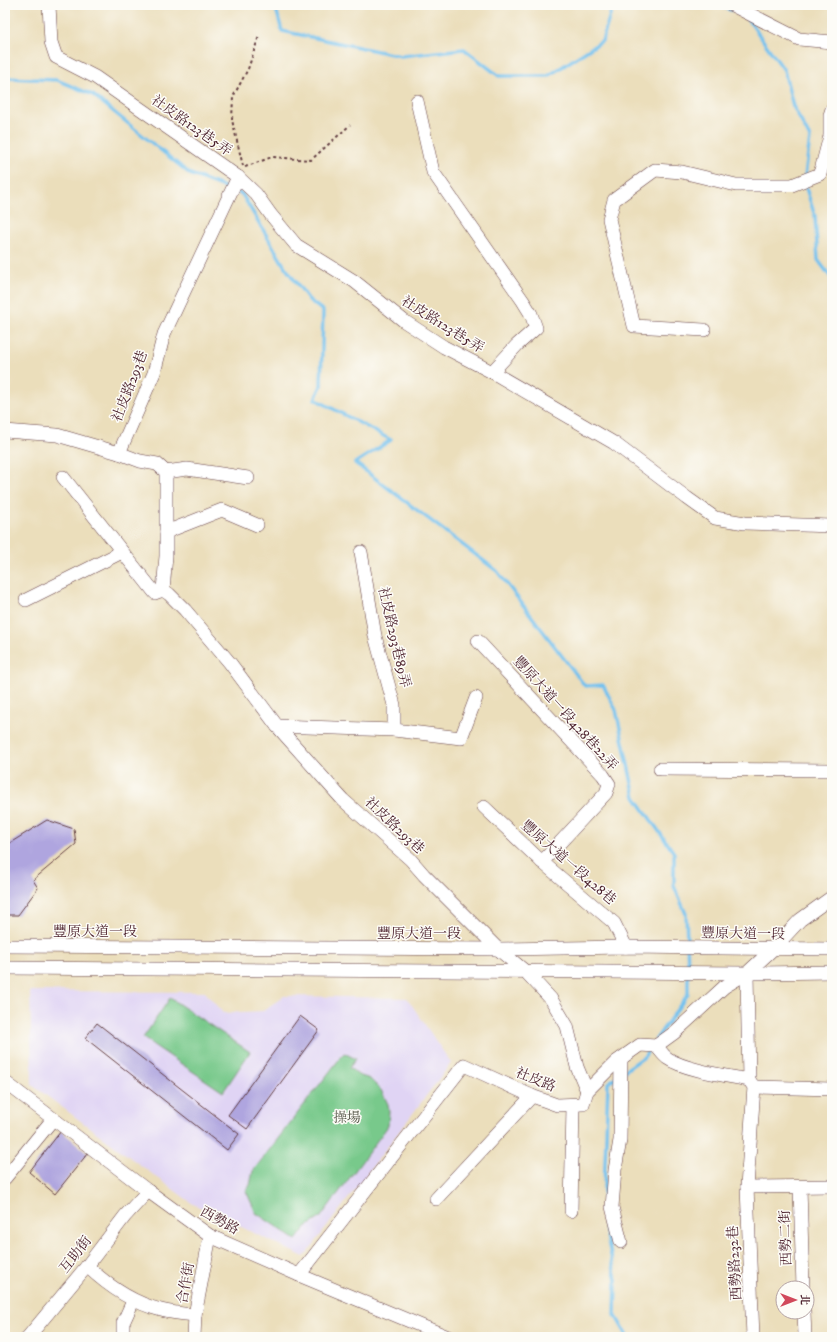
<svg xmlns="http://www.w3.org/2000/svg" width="837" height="1342" font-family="'IM FELL DW Pica','Noto Serif TC',serif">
	<rect width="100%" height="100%" fill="#fdfcf7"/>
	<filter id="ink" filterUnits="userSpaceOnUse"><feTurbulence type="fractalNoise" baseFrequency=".025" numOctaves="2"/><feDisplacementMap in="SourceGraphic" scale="8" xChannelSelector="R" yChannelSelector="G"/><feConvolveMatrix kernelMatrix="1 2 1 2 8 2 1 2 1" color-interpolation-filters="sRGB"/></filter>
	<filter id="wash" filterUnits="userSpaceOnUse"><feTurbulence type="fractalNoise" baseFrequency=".012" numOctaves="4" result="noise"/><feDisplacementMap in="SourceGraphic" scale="16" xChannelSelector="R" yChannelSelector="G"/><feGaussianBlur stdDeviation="0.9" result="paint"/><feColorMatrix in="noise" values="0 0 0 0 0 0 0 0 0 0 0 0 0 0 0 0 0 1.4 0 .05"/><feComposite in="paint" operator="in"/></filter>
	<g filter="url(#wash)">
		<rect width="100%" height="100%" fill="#ebdebb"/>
		<path fill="#e0d4f4" d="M30,991L205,992L223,1013L263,1011L284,996L407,998L451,1063L304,1257L193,1204L32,1085Z"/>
		<g fill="#78c98b" stroke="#61745b">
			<path d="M170,998L250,1052L223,1092L143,1038Z"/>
			<path d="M344,1053L356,1059L349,1068H350L358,1075L370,1079L381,1090L388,1104L389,1111L388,1126L320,1218L306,1227L296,1240L256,1213L246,1191L250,1185L253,1171Z"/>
		</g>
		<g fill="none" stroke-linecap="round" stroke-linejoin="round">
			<g stroke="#73c1ee" stroke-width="3.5">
				<path d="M275,5L282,31L401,56L464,49L499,76H548L602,41L613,5"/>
				<path d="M718,5L731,10"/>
				<path d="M747,18L784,70L793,106L810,138L805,176"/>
				<path d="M5,78L57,80L93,95L190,174L242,194L285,267L309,300L323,311L321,386L315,399L391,440L355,463L497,571L585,686L603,685L616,710L635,797L674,853V886L686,914L688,969"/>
				<path d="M804,182L815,216L818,260L832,279"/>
				<path d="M656,1039L688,994V976"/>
				<path d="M624,1071L644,1057L649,1049"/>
				<path d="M618,1076L608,1083L603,1216L616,1280L615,1315L628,1337"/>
			</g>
		</g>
		<g id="blocks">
			<g fill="#afa5df">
				<path d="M47,820L74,829L76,844L33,880L38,888L18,915H5V846Z"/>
				<path d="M300,1016L319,1030L247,1129L228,1115Z"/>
				<path d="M97,1023L239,1134L227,1150L85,1038Z"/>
				<path d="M61,1131L88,1153L55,1194L29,1172Z"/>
			</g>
		</g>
	</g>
	<g filter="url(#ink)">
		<use href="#blocks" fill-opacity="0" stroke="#623c41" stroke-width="1"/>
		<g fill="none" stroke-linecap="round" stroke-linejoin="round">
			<defs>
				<g id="minor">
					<path d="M49,5L51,42L56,57L95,77L238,177L256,194L271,215L296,245L354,281L404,321L444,347L492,372L614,443L687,498L715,518L745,523L832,526"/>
					<path d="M732,5L799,39L832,42"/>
					<path d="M417,101L433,172L523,301L531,314L536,328L517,345L492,372"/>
					<path d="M704,330L634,326L609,219L614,200L655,170L682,172L736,185H792L820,174L830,136V115L832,109"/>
					<path d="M5,431L57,435L119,453L140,461L157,464L166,472V556L163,590L169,594L185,610L230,663L277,726L343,800L410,859L424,875L498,949L526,972L551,999L567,1026L577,1067L587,1091"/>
					<path d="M119,453L154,373L164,334L238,177"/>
					<path d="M166,472L187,469L248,478"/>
					<path d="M63,477L155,593L163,590"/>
					<path d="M166,532L222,510L257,525"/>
					<path d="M361,552L375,636L394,705V730L461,738L476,698"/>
					<path d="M26,600L122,552"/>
					<path d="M478,641L603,775L609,784L606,793L542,862"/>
					<path d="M277,726L394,730"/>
					<path d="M660,769L832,770"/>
					<path d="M484,807L542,862L614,923L626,947"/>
					<path d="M5,946L498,949L626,947L832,949"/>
					<path d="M5,968L747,973L832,972"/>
					<path d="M747,973L749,1080L754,1087L747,1187L753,1337"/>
					<path d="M656,1046C660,1050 663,1055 667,1058C684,1070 728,1076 749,1080"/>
					<path d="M621,1059L620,1140L615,1170L612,1207L621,1242"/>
					<path d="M5,1082L148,1191L210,1236L299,1275L448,1337"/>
					<path d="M754,1087L832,1089"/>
					<path d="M5,1178L53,1119"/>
					<path d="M747,1187L832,1186"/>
					<path d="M800,1187L803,1288"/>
					<path d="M436,1199L532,1096"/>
					<path d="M571,1211L573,1105"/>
					<path d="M87,1266C108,1286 133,1303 161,1310C172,1313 184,1314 195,1315"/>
					<path d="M299,1275L464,1065L532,1096L557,1105L583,1104L587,1091L616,1062L640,1045L656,1046L674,1033L724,987L747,973L773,949L800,920L832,897"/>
					<path d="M804,1312L805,1337"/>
					<path d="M28,1337L87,1266L125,1216L148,1191"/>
					<path d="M123,1337V1323L133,1301"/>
					<path d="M194,1337L195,1315L210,1236"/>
				</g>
			</defs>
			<use href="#minor" stroke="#623c41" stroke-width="14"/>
			<g stroke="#623c41" stroke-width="2" stroke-dasharray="3 3" stroke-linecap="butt">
				<path d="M243,166L232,120L233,97L248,69L259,36"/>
				<path d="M245,167L272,157L311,160L350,125"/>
			</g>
			<use href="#minor" stroke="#fff" stroke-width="13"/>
		</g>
	</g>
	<g text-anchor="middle" stroke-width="3" stroke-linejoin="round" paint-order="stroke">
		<g font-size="14" fill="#4a1f2b" stroke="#fdfcf7">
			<text transform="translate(192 125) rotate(35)" y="5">社皮路123巷5弄</text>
			<text transform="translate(443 324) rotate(32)" y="5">社皮路123巷5弄</text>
			<text transform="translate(129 386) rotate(-69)" y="5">社皮路293巷</text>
			<text transform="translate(395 637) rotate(77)" y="5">社皮路293巷89弄</text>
			<text transform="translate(566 713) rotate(48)" y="5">豐原大道一段428巷22弄</text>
			<text transform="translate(395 825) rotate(43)" y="5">社皮路293巷</text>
			<text transform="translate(569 862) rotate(41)" y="5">豐原大道一段428巷</text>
			<text x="95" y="936">豐原大道一段</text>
			<text x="419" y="938">豐原大道一段</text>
			<text transform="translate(743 933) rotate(1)" y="5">豐原大道一段</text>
			<text transform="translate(536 1079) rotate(22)" y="5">社皮路</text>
			<text transform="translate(220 1220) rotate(29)" y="5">西勢路</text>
			<text transform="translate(785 1238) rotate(-92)" y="5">西勢二街</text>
			<text transform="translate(75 1254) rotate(-52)" y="5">互助街</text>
			<text transform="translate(734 1263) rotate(-93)" y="5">西勢路232巷</text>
			<text transform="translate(185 1283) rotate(-80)" y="5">合作街</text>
		</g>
		<g font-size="14" fill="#5a5a4d" stroke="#fdfcf7">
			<text x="347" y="1122">操場</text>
		</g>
	</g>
	<rect width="837" height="1342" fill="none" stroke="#fdfcf7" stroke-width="20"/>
	<g transform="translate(795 1300) rotate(90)"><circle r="19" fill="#fdfcf7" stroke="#b5a4a5"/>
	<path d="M0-3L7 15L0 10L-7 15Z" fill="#d1495b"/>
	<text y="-6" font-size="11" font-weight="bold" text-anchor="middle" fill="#4a1f2b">北</text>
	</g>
</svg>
